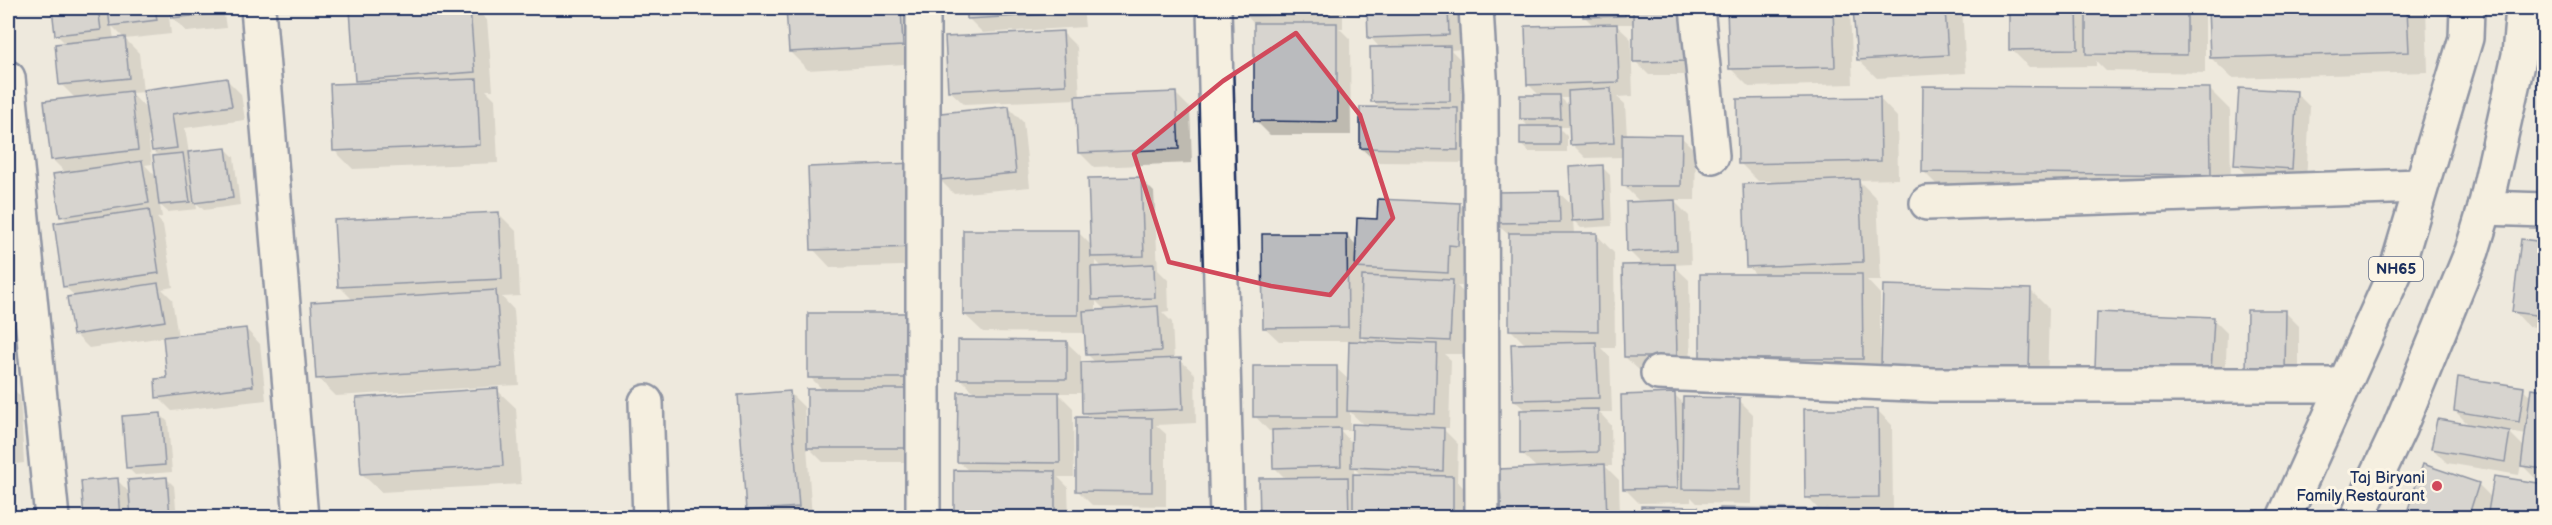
<svg xmlns="http://www.w3.org/2000/svg" width="2552" height="525" font-family="'Balsamiq Sans',sans-serif">
	<rect width="100%" height="100%" fill="#eee9dd"/>
	<filter id="ink" filterUnits="userSpaceOnUse"><feTurbulence type="fractalNoise" baseFrequency=".0167" numOctaves="2"/><feDisplacementMap in="SourceGraphic" scale="12" xChannelSelector="R" yChannelSelector="G"/><feConvolveMatrix kernelMatrix="1 2 1 2 8 2 1 2 1" color-interpolation-filters="sRGB"/></filter>
	<g filter="url(#ink)">
		<g fill="#0003" fill-rule="evenodd">
			<path d="M53,8H168L171,34L125,39L139,53L143,92L227,80L241,94L245,120L185,128L189,154L226,149L234,157L240,205L204,210L196,203L197,209L168,212L160,205L162,217L157,218L163,225L173,287L162,289L172,299L178,337L246,329L260,344L266,400L172,411L158,397L169,380L164,337L89,348L75,334L76,297L64,286L68,222L62,216L67,174L53,160L76,99L61,84L67,45L56,34ZM112,26L125,39L114,40ZM145,92L147,110L131,93ZM151,136L153,151L159,157L157,178L145,165L152,164L148,137Z"/>
			<path d="M172,8H223L226,28L187,32L173,18Z"/>
			<path d="M400,8H474L487,20L493,90H486L495,99L498,163L353,169L335,151L361,85L357,80L351,12Z"/>
			<path d="M787,8H917L921,63L808,70L790,52Z"/>
			<path d="M968,8H1083L1085,27L983,33L969,19Z"/>
			<path d="M1245,8H1343V28H1339L1350,39L1351,135H1270L1256,121L1255,25L1246,15Z"/>
			<path d="M1369,8H1453L1462,17L1463,49L1451,50L1463,62L1464,116L1472,124V163L1376,162L1361,148L1381,109L1373,101L1381,49L1370,37Z"/>
			<path d="M1584,8H1701L1704,75H1649L1635,61V24H1615L1631,39L1633,96L1617,97L1625,104L1627,136L1681,137L1696,151L1695,200H1673L1689,216L1691,264L1673,265L1689,280L1691,370L1640,371L1625,357L1644,266L1629,251L1648,202V200H1638L1623,185L1624,157L1586,158L1572,144L1570,115H1568V127H1558L1567,136V152H1529L1521,145L1530,128L1521,119L1541,97L1528,84L1594,26L1584,16ZM1561,98H1570V107Z"/>
			<path d="M1729,8H1850L1853,84L1749,87L1731,69Z"/>
			<path d="M1855,8H1962L1966,73L1877,78L1858,60Z"/>
			<path d="M2010,8H2205V73L2106,71L2096,61V66L2029,67L2011,49Z"/>
			<path d="M2209,8H2426L2428,72L2232,78L2211,58Z"/>
			<path d="M1063,33L1077,47L1080,97L1176,94L1190,108L1192,163L1094,167L1079,152L1077,99L964,104L949,90Z"/>
			<path d="M2210,90L2230,110L2231,195L1944,192L1924,172Z"/>
			<path d="M2296,93L2310,107L2306,182L2250,179L2236,164Z"/>
			<path d="M1879,98L1897,117L1898,179L1858,180L1877,199L1881,280H1867L1880,294V349L2031,291L2049,309L2047,388L1901,384L1880,363V377L1701,359L1757,276L1748,266L1771,181H1758L1740,163Z"/>
			<path d="M1009,108L1023,122L1030,187L954,194L940,180Z"/>
			<path d="M914,165L936,265L831,268L813,249Z"/>
			<path d="M1602,167L1610,175L1612,226L1581,228L1573,220L1574,234H1596L1614,253L1615,348H1601L1610,357L1612,412H1599L1611,425L1612,466H1605L1619,480L1620,518H1503L1537,468L1521,453L1526,411L1514,400L1526,345L1511,330L1510,236L1494,222L1559,193L1573,206Z"/>
			<path d="M1140,178L1154,192L1158,270L1168,280L1169,311L1162,312L1172,322L1174,360H1180L1195,374L1196,423L1156,425L1166,434V506L1092,505L1078,491L1091,419L1084,412L1083,393H1058L1073,408L1074,477H1058L1068,487L1069,518H955L969,471L959,462L975,393L960,378L1066,342L1081,356V363H1096L1088,355L1086,333L983,332L964,314L1078,232L1092,246ZM1096,261L1103,268H1096ZM1096,301L1106,311H1096Z"/>
			<path d="M1459,204L1474,219L1472,259H1463L1462,286H1457L1467,296L1464,354H1444L1451,360L1449,428H1442L1458,444L1457,481L1467,491V518H1261L1286,479L1274,467V431H1269L1255,416L1336,368L1350,381L1351,341H1279L1264,327L1347,235L1357,246L1378,220ZM1361,336L1369,344L1361,343ZM1350,412L1365,426L1353,444L1340,430H1350ZM1354,468L1362,476H1354Z"/>
			<path d="M498,213L517,232L520,296L502,297L514,310L519,385L336,396L318,378L354,301L339,286Z"/>
			<path d="M2522,240L2544,243V328L2528,326L2514,311Z"/>
			<path d="M2285,312L2299,326V387L2262,386Z"/>
			<path d="M912,315L930,462H823L807,446L812,518H755L747,510L790,393L804,407L806,432L808,431L823,390L810,377Z"/>
			<path d="M2213,319L2227,333L2225,387L2111,382L2097,368Z"/>
			<path d="M8,384L20,396L24,463L8,465Z"/>
			<path d="M2523,389L2532,397L2533,389L2544,391V481L2537,480L2521,464L2519,475L2447,463L2433,449L2470,426L2455,411ZM2508,431L2527,434L2525,448Z"/>
			<path d="M497,390L516,408L521,484L381,492L362,474Z"/>
			<path d="M1675,395L1685,405L1739,400L1753,414L1752,504L1697,503L1691,497V502L1639,503L1624,488Z"/>
			<path d="M1878,411L1892,425L1893,511H1844L1850,518H1722L1820,511L1807,497Z"/>
			<path d="M161,415L168,422L172,472L135,475L127,467Z"/>
			<path d="M166,478L174,486L177,518H85L117,480L130,493Z"/>
			<path d="M2496,478L2544,486V518H2489L2488,515L2487,518H2407L2478,484L2492,498Z"/>
			<path d="M1698,508L1707,518H1643Z"/>
		</g>
		<g fill="#babbbe" stroke="#1b2f5e" stroke-width="1.5">
			<path d="M52,8H98L101,30L55,35Z"/>
			<path d="M108,8H155L157,20L110,26Z"/>
			<path d="M170,8H211L212,14L171,18Z"/>
			<path d="M382,8H470L475,72L355,81L350,10Z"/>
			<path d="M786,8H901L903,46L789,52Z"/>
			<path d="M967,8H1071V13L967,19Z"/>
			<path d="M1244,8H1329L1330,14L1244,16Z"/>
			<path d="M1367,8H1448L1449,35L1368,38Z"/>
			<path d="M1583,8H1625V16L1583,17Z"/>
			<path d="M1633,8H1690V61L1633,62Z"/>
			<path d="M1727,8H1833L1835,67L1729,69Z"/>
			<path d="M1853,8H1945L1948,55L1857,60Z"/>
			<path d="M2009,8H2077L2078,49L2009,50Z"/>
			<path d="M2086,8H2187V55L2086,54Z"/>
			<path d="M2208,8H2407L2409,52L2210,58Z"/>
			<path d="M1254,23H1337V122L1254,121Z"/>
			<path d="M1617,24L1619,82L1527,85L1525,26Z"/>
			<path d="M1063,31L1066,85L948,91L945,37Z"/>
			<path d="M125,37L129,78L59,85L55,44Z"/>
			<path d="M1450,46V101L1371,102L1370,47Z"/>
			<path d="M227,78L232,106L172,114L177,148L152,151L143,90Z"/>
			<path d="M477,79L480,145L333,151L330,84Z"/>
			<path d="M1923,86L2210,88L2211,175L1922,172Z"/>
			<path d="M1611,88L1614,143L1570,145L1568,91Z"/>
			<path d="M2239,88L2297,91L2292,169L2234,165Z"/>
			<path d="M131,91L138,150L51,160L44,101Z"/>
			<path d="M1176,92L1179,149L1078,153L1075,96Z"/>
			<path d="M1520,95H1560L1561,119H1520Z"/>
			<path d="M1880,97L1881,161L1738,164L1737,99Z"/>
			<path d="M1009,106L1016,173L939,180L931,114Z"/>
			<path d="M1360,107L1458,108V150L1360,148Z"/>
			<rect x="1520" y="126" width="40" height="19"/>
			<path d="M1622,134L1682,135L1681,186H1622Z"/>
			<path d="M226,148L233,198L194,203L188,152Z"/>
			<path d="M183,153L190,202L159,205L153,156Z"/>
			<path d="M142,161L149,203L60,217L53,174Z"/>
			<path d="M915,163L918,247L811,250L808,167Z"/>
			<path d="M1603,165L1605,219L1572,221L1569,167Z"/>
			<path d="M1141,177L1144,256L1091,257L1088,178Z"/>
			<path d="M1859,179L1863,262L1746,267L1743,184Z"/>
			<path d="M1559,191L1560,222L1493,223L1492,192Z"/>
			<path d="M1378,199L1460,203L1458,246L1449,245L1448,273L1355,268L1357,218L1377,219Z"/>
			<path d="M1675,200L1677,250L1627,252L1626,202Z"/>
			<path d="M149,209L159,273L63,287L54,223Z"/>
			<path d="M499,212L502,279L338,287L334,220Z"/>
			<path d="M963,230H1079L1078,315H963Z"/>
			<path d="M1509,233H1597L1598,331L1509,330Z"/>
			<path d="M1262,234H1347L1348,327L1263,328Z"/>
			<path d="M2521,239L2544,242V316L2512,312Z"/>
			<path d="M1154,264L1155,298L1092,300L1091,267Z"/>
			<path d="M1675,264L1677,357H1624L1622,265Z"/>
			<path d="M1700,274H1862L1863,359H1700Z"/>
			<path d="M1362,276L1453,280L1450,341L1360,337Z"/>
			<path d="M158,283L165,321L73,335L67,297Z"/>
			<path d="M1883,285L2031,289L2029,370L1881,366Z"/>
			<path d="M496,290L502,367L316,379L311,302Z"/>
			<path d="M1158,306L1161,351L1086,355L1083,311Z"/>
			<path d="M2247,310H2286L2285,373L2246,372Z"/>
			<path d="M2097,312L2214,317L2211,373L2095,368Z"/>
			<rect x="808" y="313" width="105" height="65"/>
			<path d="M246,328L253,386L156,398L155,379L167,378L163,337Z"/>
			<path d="M958,340L1067,341V379H958Z"/>
			<path d="M1349,341L1437,344L1435,414L1347,411Z"/>
			<path d="M1596,342L1599,398L1513,400L1511,344Z"/>
			<path d="M1181,358L1183,409L1082,413L1081,362Z"/>
			<rect x="1253" y="366" width="84" height="51"/>
			<path d="M2458,377L2524,387L2519,422L2454,411Z"/>
			<path d="M498,388L503,466L361,474L356,398Z"/>
			<path d="M2531,388L2544,390V469L2521,466Z"/>
			<path d="M807,389H915L916,448H807Z"/>
			<path d="M790,391L799,507L746,511L738,395Z"/>
			<path d="M958,392H1059L1060,463L957,462Z"/>
			<path d="M1675,393L1678,488L1623,489L1621,395Z"/>
			<path d="M1683,397L1740,398L1738,490L1682,489Z"/>
			<path d="M8,404L11,450H8Z"/>
			<path d="M1598,409V452L1520,454V410Z"/>
			<path d="M1804,409H1878L1879,497L1805,498Z"/>
			<path d="M161,413L165,465L126,468L122,416Z"/>
			<path d="M1076,417L1152,418V492L1076,491Z"/>
			<path d="M2437,419L2510,431L2505,462L2431,449Z"/>
			<path d="M1352,424L1444,428L1443,471L1351,467Z"/>
			<path d="M1340,428L1341,466L1273,468L1272,430Z"/>
			<path d="M1605,464L1607,518H1502L1499,469Z"/>
			<path d="M2423,464L2479,483L2468,518H2405Z"/>
			<path d="M954,470L1055,471V518H954Z"/>
			<path d="M1353,474L1453,476V518H1353Z"/>
			<path d="M2494,476L2544,484V518H2487Z"/>
			<path d="M167,477L170,518H131L128,480Z"/>
			<path d="M1348,477L1349,518H1260L1259,478Z"/>
			<path d="M118,478L121,518H84L81,481Z"/>
			<path d="M1641,506L1698,507V518H1641Z"/>
			<path d="M1720,508L1845,510V518H1720Z"/>
		</g>
		<g fill="none" stroke-linecap="round" stroke-linejoin="round">
			<defs>
				<g id="minor">
					<path d="M258,8L301,518"/>
					<path d="M923,8V518"/>
					<path d="M1214,8L1227,518"/>
					<path d="M1476,8L1481,93L1482,518"/>
					<path d="M1697,8L1712,156"/>
					<path d="M8,78L52,518"/>
					<path d="M1927,203L2420,186"/>
					<path d="M2485,208L2544,210"/>
					<path d="M1658,373L1934,385H2342"/>
					<path d="M646,402L650,518"/>
				</g>
				<g id="highway">
					<path d="M2284,518L2397,268L2466,38L2467,8"/>
					<path d="M2357,518L2399,429L2472,251L2485,208L2519,55L2523,8"/>
				</g>
			</defs>
			<use href="#minor" stroke="#1b2f5e" stroke-width="38"/>
			<use href="#highway" stroke="#1b2f5e" stroke-width="38"/>
			<use href="#minor" stroke="#fcf5e5" stroke-width="33"/>
			<use href="#highway" stroke="#fcf5e5" stroke-width="33"/>
		</g>
	</g>
	<path d="M0 0H2552V525H0ZM1296,33L1360,115L1393,218L1330,295L1271,286L1169,262L1134,154L1223,81Z" fill="#eee9dd" fill-opacity=".55" fill-rule="evenodd"/>
	<path fill="none" stroke="#d1495b" stroke-width="4.5" stroke-linejoin="round" d="M1296,33L1360,115L1393,218L1330,295L1271,286L1169,262L1134,154L1223,81Z"/>
	<circle fill="#d1495b" stroke="#fcf5e5" stroke-width="2" cx="2437" cy="486" r="6"/>
	<g text-anchor="middle" stroke-width="6" stroke-linejoin="round" paint-order="stroke">
		<rect fill="#fcf5e5" stroke="#5e6a86" stroke-width="1.5" x="2369" y="257" width="54" height="24" rx="4.5"/>
		<g font-size="15" font-weight="bold" fill="#1b2f5e">
			<text x="2396" y="274">NH65</text>
		</g>
		<g font-size="16" fill="#1b2f5e" stroke="#fcf5e5" text-anchor="end">
			<text x="2425" y="483">Taj Biryani<tspan x="2425" dy="18">Family Restaurant</tspan></text>
		</g>
	</g>
	<rect width="2552" height="525" fill="none" stroke="#fcf5e5" stroke-width="30"/>
	<rect x="15" y="15" width="2522" height="495" fill="none" stroke="#1b2f5e" stroke-width="2" filter="url(#ink)"/>
</svg>
